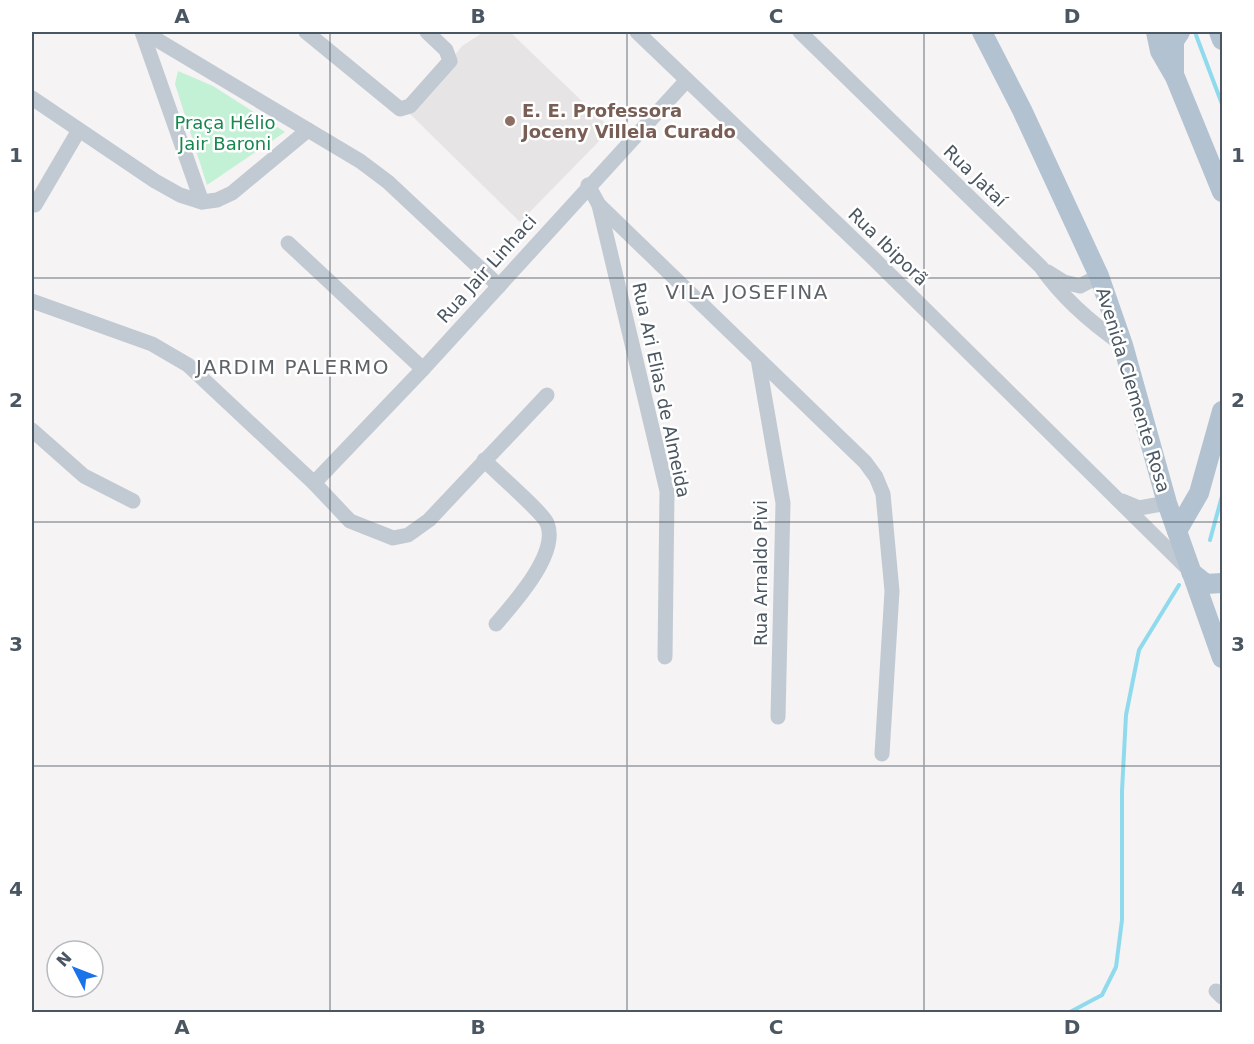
<svg xmlns="http://www.w3.org/2000/svg" width="1254" height="1044" font-family="'DejaVu Sans',sans-serif">
	<rect width="100%" height="100%" fill="#f5f3f3"/>
	<path fill="#e6e4e5" d="M484,32H510L611,129L520,222L409,113L462,46Z"/>
	<path fill="#c3f1d5" d="M178,71L213,86L285,132L207,185L175,84Z"/>
	<g fill="none" stroke-linecap="round" stroke-linejoin="round">
		<g stroke="#90daee" stroke-width="4">
			<path d="M1196,35L1222,104"/>
			<path d="M1210,540L1222,496"/>
			<path d="M1070,1012L1102,995L1116,967L1122,920V791L1126,715L1139,650L1179,585"/>
		</g>
		<g stroke="#c1cad2" stroke-width="15">
			<path d="M142,32L202,202"/>
			<path d="M144,32L360,161L388,182L499,286"/>
			<path d="M306,32L400,109L410,106L450,61L446,50L427,32"/>
			<path d="M637,32L875,260L1191,572"/>
			<path d="M800,32L1041,267C1063,299 1091,323 1123,345"/>
			<path d="M32,98L155,181L180,195L202,202L217,200L232,193L308,130"/>
			<path d="M588,185L599,205L865,462L876,477L883,494L892,591L882,754"/>
			<path d="M35,205L79,130"/>
			<path d="M599,205L667,491L665,657"/>
			<path d="M288,243L423,369"/>
			<path d="M1048,272L1064,282L1080,286L1099,276"/>
			<path d="M32,301L152,344L188,365L314,483L350,521L393,538L408,535L429,520L547,395"/>
			<path d="M758,359L783,503L778,717"/>
			<path d="M32,430L84,476L133,501"/>
			<path d="M484,460C496,472 542,512 547,523C560,553 514,603 496,624"/>
			<path d="M314,483L423,369L687,80"/>
			<path d="M1122,501L1139,508L1167,503"/>
			<path d="M1216,991L1222,997"/>
		</g>
		<g stroke="#b3c2d1" stroke-width="20">
			<path d="M982,32L1022,110L1099,276L1123,345L1167,503L1222,658"/>
			<path d="M1156,32L1160,51L1175,77L1222,192"/>
			<path d="M1219,32L1222,40"/>
			<path d="M1174,72V41L1180,32"/>
			<path d="M1177,531L1199,493L1222,411"/>
			<path d="M1191,572L1206,584L1222,583"/>
		</g>
	</g>
	<path fill="none" stroke="#4a5661" stroke-width="1.5" stroke-opacity="0.55" d="M330,32V1012M627,32V1012M924,32V1012M32,278H1222M32,522H1222M32,766H1222"/>
	<circle fill="#8d6e63" stroke="#fff" stroke-width="2" cx="510" cy="121" r="6"/>
	<g text-anchor="middle" stroke-width="5" stroke-linejoin="round" paint-order="stroke">
		<g font-size="18" font-weight="bold" fill="#785e54" stroke="#fff" text-anchor="start">
			<text x="522" y="117">E. E. Professora<tspan x="522" dy="21">Joceny Villela Curado</tspan></text>
		</g>
		<g font-size="18" fill="#17864f" stroke="#fff">
			<text x="225" y="129">Praça Hélio<tspan x="225" dy="21">Jair Baroni</tspan></text>
		</g>
		<g font-size="18" fill="#4a5661" stroke="#fff">
			<text transform="translate(975 176) rotate(44)" y="6">Rua Jataí</text>
			<text transform="translate(888 247) rotate(44)" y="6">Rua Ibiporã</text>
			<text transform="translate(487 269) rotate(-48)" y="6">Rua Jair Linhaci</text>
			<text transform="translate(661 390) rotate(78)" y="6">Rua Ari Elias de Almeida</text>
			<text transform="translate(1133 390) rotate(73)" y="6">Avenida Clemente Rosa</text>
			<text transform="translate(761 573) rotate(-90)" y="6">Rua Arnaldo Pivi</text>
		</g>
		<g font-size="20" letter-spacing="1.5" fill="#5f6368" stroke="#fff">
			<text x="747" y="299">VILA JOSEFINA</text>
			<text x="293" y="374">JARDIM PALERMO</text>
		</g>
	</g>
	<rect width="1254" height="1044" fill="none" stroke="#ffffff" stroke-width="66"/>
	<g transform="translate(75 969) rotate(312)"><circle r="28" fill="#ffffff" stroke="#b7bbc0" stroke-width="1.5"/>
	<path d="M0-4.5L10 22L0 15L-10 22Z" fill="#1a73e8"/>
	<text y="-9" font-size="16" font-weight="bold" text-anchor="middle" fill="#4a5661">N</text>
	</g>
	<rect x="33" y="33" width="1188" height="978" fill="none" stroke="#4a5661" stroke-width="2"/>
	<g font-size="20" text-anchor="middle" font-weight="bold" fill="#4a5661">
		<text x="182" y="23">A</text>
		<text x="478" y="23">B</text>
		<text x="776" y="23">C</text>
		<text x="1072" y="23">D</text>
		<text x="16" y="162">1</text>
		<text x="1238" y="162">1</text>
		<text x="16" y="407">2</text>
		<text x="1238" y="407">2</text>
		<text x="16" y="651">3</text>
		<text x="1238" y="651">3</text>
		<text x="16" y="896">4</text>
		<text x="1238" y="896">4</text>
		<text x="182" y="1034">A</text>
		<text x="478" y="1034">B</text>
		<text x="776" y="1034">C</text>
		<text x="1072" y="1034">D</text>
	</g>
</svg>
